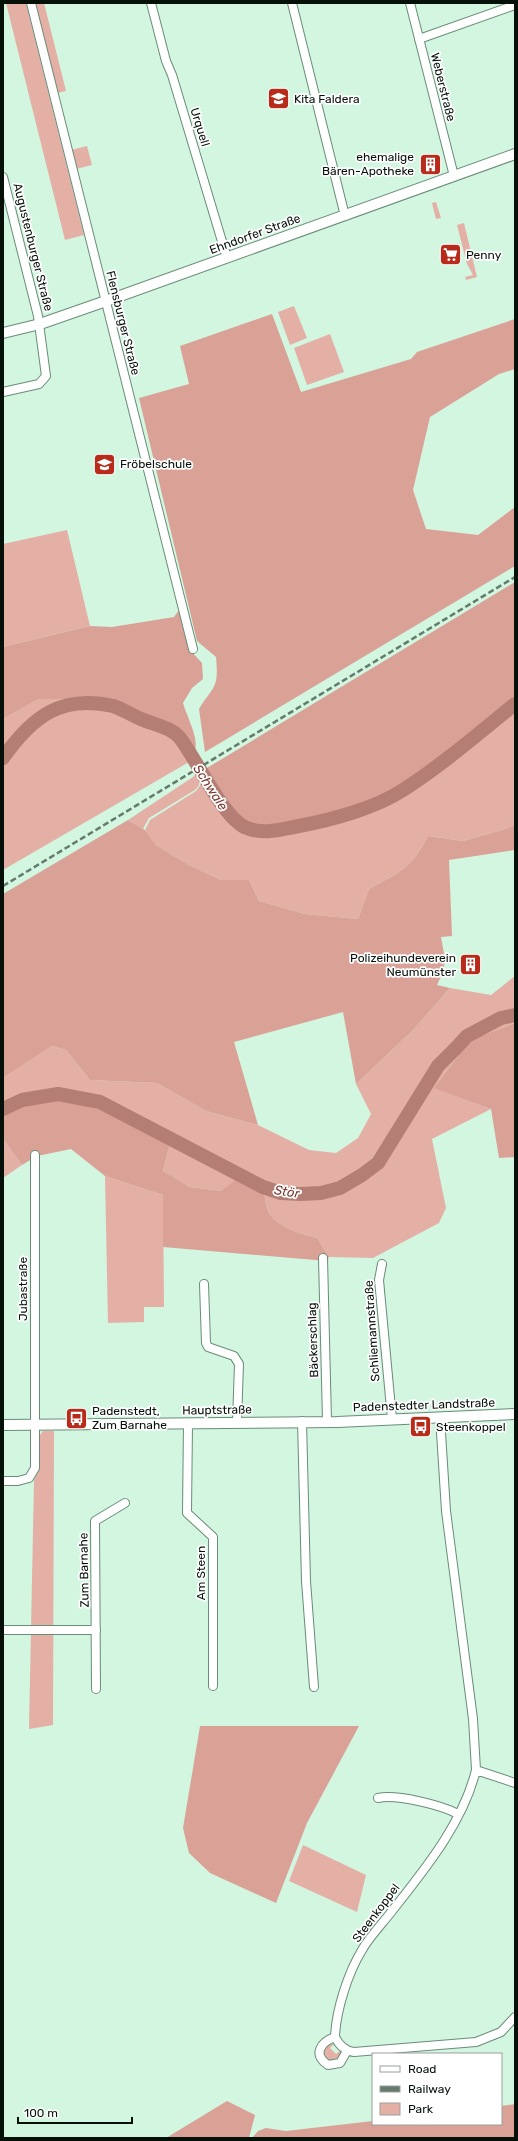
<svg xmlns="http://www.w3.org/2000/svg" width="518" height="2141" font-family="Rubik,sans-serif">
	<rect width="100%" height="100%" fill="#d2f6e0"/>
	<g fill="#e4b0a6">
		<path d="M6,3H26L84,235L65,240Z"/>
		<path d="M35,3H44L66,91L57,93Z"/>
		<path d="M87,146L92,165L76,169L71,150Z"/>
		<path d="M436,202L441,218L436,219L432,203Z"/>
		<path d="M464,223L477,277L466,280L465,277L473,275L467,264L457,225Z"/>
		<path d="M294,306L307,338L290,345L278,312Z"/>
		<path d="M330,334L344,372L307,385L294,348Z"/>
		<path d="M67,530L90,626L3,647V544Z"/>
		<path d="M39,699H81L144,725L175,740L189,762L3,870V719Z"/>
		<path d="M515,702V825L502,830L463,841L428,836C411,869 400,872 369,889L358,919L305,914L259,901L249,880H221L189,865L156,845L145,830L150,820L196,791L206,777L228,814L246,828L268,832L307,824L366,808L402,791Z"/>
		<path d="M199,773V785L195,790L149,818L143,829L128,820Z"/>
		<path d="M515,976V1023L470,1040L435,1087L491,1109L432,1139L446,1208L439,1223L373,1258L329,1257L317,1238C301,1234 276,1227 268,1211C265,1203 264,1191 263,1182L221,1191L190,1187L163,1171L172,1136L100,1099H14L3,1106V1078L52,1046L66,1050L90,1080L157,1083L206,1111L258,1125L309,1150L336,1153L358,1138L371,1114L356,1084L413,1030L450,988L491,995Z"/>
		<path d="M3,1139L22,1165L3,1178Z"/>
		<path d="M105,1176L163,1195L164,1307H144V1322L108,1323Z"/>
		<path d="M43,1431H54L53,1725L29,1729L34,1480L38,1472L39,1436Z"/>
		<path d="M303,1845L366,1875L357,1912L289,1881Z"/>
		<path d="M328,2044H334L330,2048L336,2054L341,2050L340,2057L336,2061H327L322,2051Z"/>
	</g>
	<g fill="#daa197">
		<path d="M272,314L301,392L411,359L417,352L515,319V369L499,374L430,417L413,490L426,529L478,535L515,507V566L205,752L199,709C214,685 219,689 216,657L197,641L139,398L189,384L180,346Z"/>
		<path d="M515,582V704L402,791L366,808L307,824L268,832L246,828L228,814L202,771Z"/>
		<path d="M179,610L189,649L202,663L203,679L192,688L183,703C187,717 199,738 195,751L174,728L114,703L80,699H39L3,719V647L90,626L112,627L174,617Z"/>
		<path d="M128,820L145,830L156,845L189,865L221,880H249L259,901L305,914L358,919L369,889C400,872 411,869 428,836L463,841L502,830L515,825V850L449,860L452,936L441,937C445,960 448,963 437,985L450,988L413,1030L356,1084L343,1012L234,1042L258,1125L206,1111L157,1083L90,1080L66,1050L52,1046L3,1078V894Z"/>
		<path d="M515,1023V1157L499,1158L491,1109L434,1088L470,1040Z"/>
		<path d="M41,1092H70L100,1099L172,1136L163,1171L190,1187L221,1191L245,1173L263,1182C264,1191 265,1203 268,1211C276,1227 301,1234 317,1238L329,1257L327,1261L163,1247V1195L105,1176L71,1149L37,1156L22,1165L3,1139V1106L14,1099Z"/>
		<path d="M200,1726H359L307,1823L276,1903L210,1873L189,1853L183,1828Z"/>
		<path d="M227,2101L255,2115L249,2138H166Z"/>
		<path d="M515,2104V2138H252L258,2131L266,2128L286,2131L373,2121V2124H501V2106Z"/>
	</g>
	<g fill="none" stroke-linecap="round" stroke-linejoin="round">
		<g stroke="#b47e74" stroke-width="14">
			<path d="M3,758C32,717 61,694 113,706C122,709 132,715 141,719C155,725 171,727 180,738C197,760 224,820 247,828C264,835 282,829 299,826C331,820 376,808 403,790C442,765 479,733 515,704"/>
			<path d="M3,1109L22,1100L58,1094L100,1102L263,1187L281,1193L301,1194L321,1193L340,1188L362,1175L378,1163L438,1066L456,1048L467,1036L501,1018L515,1015"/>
		</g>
		<defs>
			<g id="minor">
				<path d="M31,3L193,649"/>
				<path d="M151,3L166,61L172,75L227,258"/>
				<path d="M292,3L345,216"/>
				<path d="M410,3L454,176"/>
				<path d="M419,39L515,5"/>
				<path d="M3,177L38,316L46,376L39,384L3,392"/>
				<path d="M323,1258L327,1421"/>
				<path d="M382,1264L379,1280L392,1419"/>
				<path d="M204,1284L206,1343L208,1347L234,1356L239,1364L237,1422"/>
				<path d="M440,1417L446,1511L473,1719L476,1770"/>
				<path d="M302,1421L306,1581L314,1687"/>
				<path d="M188,1423L187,1513L213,1537V1686"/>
				<path d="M3,1481H18L29,1478L35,1468V1155"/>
				<path d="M3,1630H96"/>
				<path d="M96,1689L95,1521L125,1503"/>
				<path d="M515,1783L476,1770C463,1823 425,1869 392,1911C382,1924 370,1936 362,1950C348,1973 336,2010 335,2037C339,2045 344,2051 354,2052L476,2042L501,2032L515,2017"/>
				<path d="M378,1798C397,1794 441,1805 458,1814"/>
				<path d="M335,2037C321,2042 312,2054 328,2065L340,2063L347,2051"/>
			</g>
			<g id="tertiary">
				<path d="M3,333L40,324L106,301L515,154"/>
				<path d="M3,1425L337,1422L515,1414"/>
			</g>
		</defs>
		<use href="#minor" stroke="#6a8c78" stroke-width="10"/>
		<use href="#tertiary" stroke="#6a8c78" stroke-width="12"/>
		<use href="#minor" stroke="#fff" stroke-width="8"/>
		<use href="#tertiary" stroke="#fff" stroke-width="10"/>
		<path stroke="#647a6c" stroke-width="2.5" stroke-dasharray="6 3" stroke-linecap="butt" d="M3,886L515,577"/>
	</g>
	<defs>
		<symbol id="school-square" viewBox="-11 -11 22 22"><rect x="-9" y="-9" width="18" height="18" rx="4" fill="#b82b1a" stroke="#fff"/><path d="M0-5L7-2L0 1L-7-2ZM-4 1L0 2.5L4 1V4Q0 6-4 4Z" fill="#fff"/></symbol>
		<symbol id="building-square" viewBox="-11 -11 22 22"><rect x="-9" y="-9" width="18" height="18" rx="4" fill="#b82b1a" stroke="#fff"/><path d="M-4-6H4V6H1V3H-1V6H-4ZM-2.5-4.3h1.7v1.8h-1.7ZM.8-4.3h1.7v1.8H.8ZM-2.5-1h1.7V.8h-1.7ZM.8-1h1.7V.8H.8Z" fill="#fff"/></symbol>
		<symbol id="supermarket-square" viewBox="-11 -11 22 22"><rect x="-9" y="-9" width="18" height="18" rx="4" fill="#b82b1a" stroke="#fff"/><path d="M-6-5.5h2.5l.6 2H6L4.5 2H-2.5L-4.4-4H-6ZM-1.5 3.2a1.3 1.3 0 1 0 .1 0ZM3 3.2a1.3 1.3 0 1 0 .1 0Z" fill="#fff"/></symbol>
		<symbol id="bus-square" viewBox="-11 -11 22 22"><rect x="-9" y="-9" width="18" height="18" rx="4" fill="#b82b1a" stroke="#fff"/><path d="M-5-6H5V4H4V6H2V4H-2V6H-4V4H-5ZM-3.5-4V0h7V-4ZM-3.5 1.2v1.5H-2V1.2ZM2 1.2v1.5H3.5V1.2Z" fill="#fff"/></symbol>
	</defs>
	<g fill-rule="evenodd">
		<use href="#school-square" x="266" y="86" width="25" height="25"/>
		<use href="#building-square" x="418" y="152" width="25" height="25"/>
		<use href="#supermarket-square" x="438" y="242" width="25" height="25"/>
		<use href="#school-square" x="92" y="452" width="25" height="25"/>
		<use href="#building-square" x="458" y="952" width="25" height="25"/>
		<use href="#bus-square" x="64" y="1406" width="25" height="25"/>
		<use href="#bus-square" x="408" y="1414" width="25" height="25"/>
	</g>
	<g text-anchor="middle" stroke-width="3.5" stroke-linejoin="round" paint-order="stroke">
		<g font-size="12" fill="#051009" stroke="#fff">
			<text transform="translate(443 87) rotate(76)" y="4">Weberstraße</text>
			<text transform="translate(200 127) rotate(73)" y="4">Urquell</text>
			<text transform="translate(255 234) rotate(-20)" y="4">Ehndorfer Straße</text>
			<text transform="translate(33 247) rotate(76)" y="4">Augustenburger Straße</text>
			<text transform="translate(123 323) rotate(76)" y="4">Flensburger Straße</text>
			<text transform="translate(23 1289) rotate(-90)" y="4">Jubastraße</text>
			<text transform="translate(372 1331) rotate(-94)" y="4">Schliemannstraße</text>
			<text transform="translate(313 1340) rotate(-92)" y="4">Bäckerschlag</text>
			<text transform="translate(424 1405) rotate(-2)" y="4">Padenstedter Landstraße</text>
			<text transform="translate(217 1410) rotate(-1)" y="4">Hauptstraße</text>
			<text transform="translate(84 1570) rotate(-91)" y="4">Zum Barnahe</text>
			<text transform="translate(201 1573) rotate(-90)" y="4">Am Steen</text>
			<text transform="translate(376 1913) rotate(-53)" y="4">Steenkoppel</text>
		</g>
		<g font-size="12" fill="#051009" stroke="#fff" text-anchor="start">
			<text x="294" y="103">Kita Faldera</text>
			<text x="414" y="161" text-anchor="end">ehemalige<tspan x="414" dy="14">Bären-Apotheke</tspan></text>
			<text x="466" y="259">Penny</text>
			<text x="120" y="468">Fröbelschule</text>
			<text x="456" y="962" text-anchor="end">Polizeihundeverein<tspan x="456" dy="14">Neumünster</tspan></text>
			<text x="92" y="1415">Padenstedt,<tspan x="92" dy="14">Zum Barnahe</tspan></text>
			<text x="436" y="1431">Steenkoppel</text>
		</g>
		<g font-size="13" font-style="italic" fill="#7a352a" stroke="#fff">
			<text transform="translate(211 787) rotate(57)" y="5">Schwale</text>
			<text transform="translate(287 1191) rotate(9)" y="5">Stör</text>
		</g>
	</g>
	<rect width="518" height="2141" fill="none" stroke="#051009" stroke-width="8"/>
	<rect x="372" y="2053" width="130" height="72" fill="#ffffff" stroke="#9b9f9d"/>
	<rect x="380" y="2066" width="20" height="6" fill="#ffffff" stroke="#9b9f9d"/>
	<text x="408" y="2073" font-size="12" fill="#051009">Road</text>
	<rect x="380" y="2086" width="20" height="6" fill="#647a6c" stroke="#9b9f9d"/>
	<text x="408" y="2093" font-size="12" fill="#051009">Railway</text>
	<rect x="380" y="2103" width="20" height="12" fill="#e4b0a6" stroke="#9b9f9d"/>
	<text x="408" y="2113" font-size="12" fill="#051009">Park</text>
	<path d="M18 2117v6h114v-6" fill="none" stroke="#051009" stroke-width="2"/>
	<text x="24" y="2117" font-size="12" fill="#051009" stroke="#ffffff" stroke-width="3" paint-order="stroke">100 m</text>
</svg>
